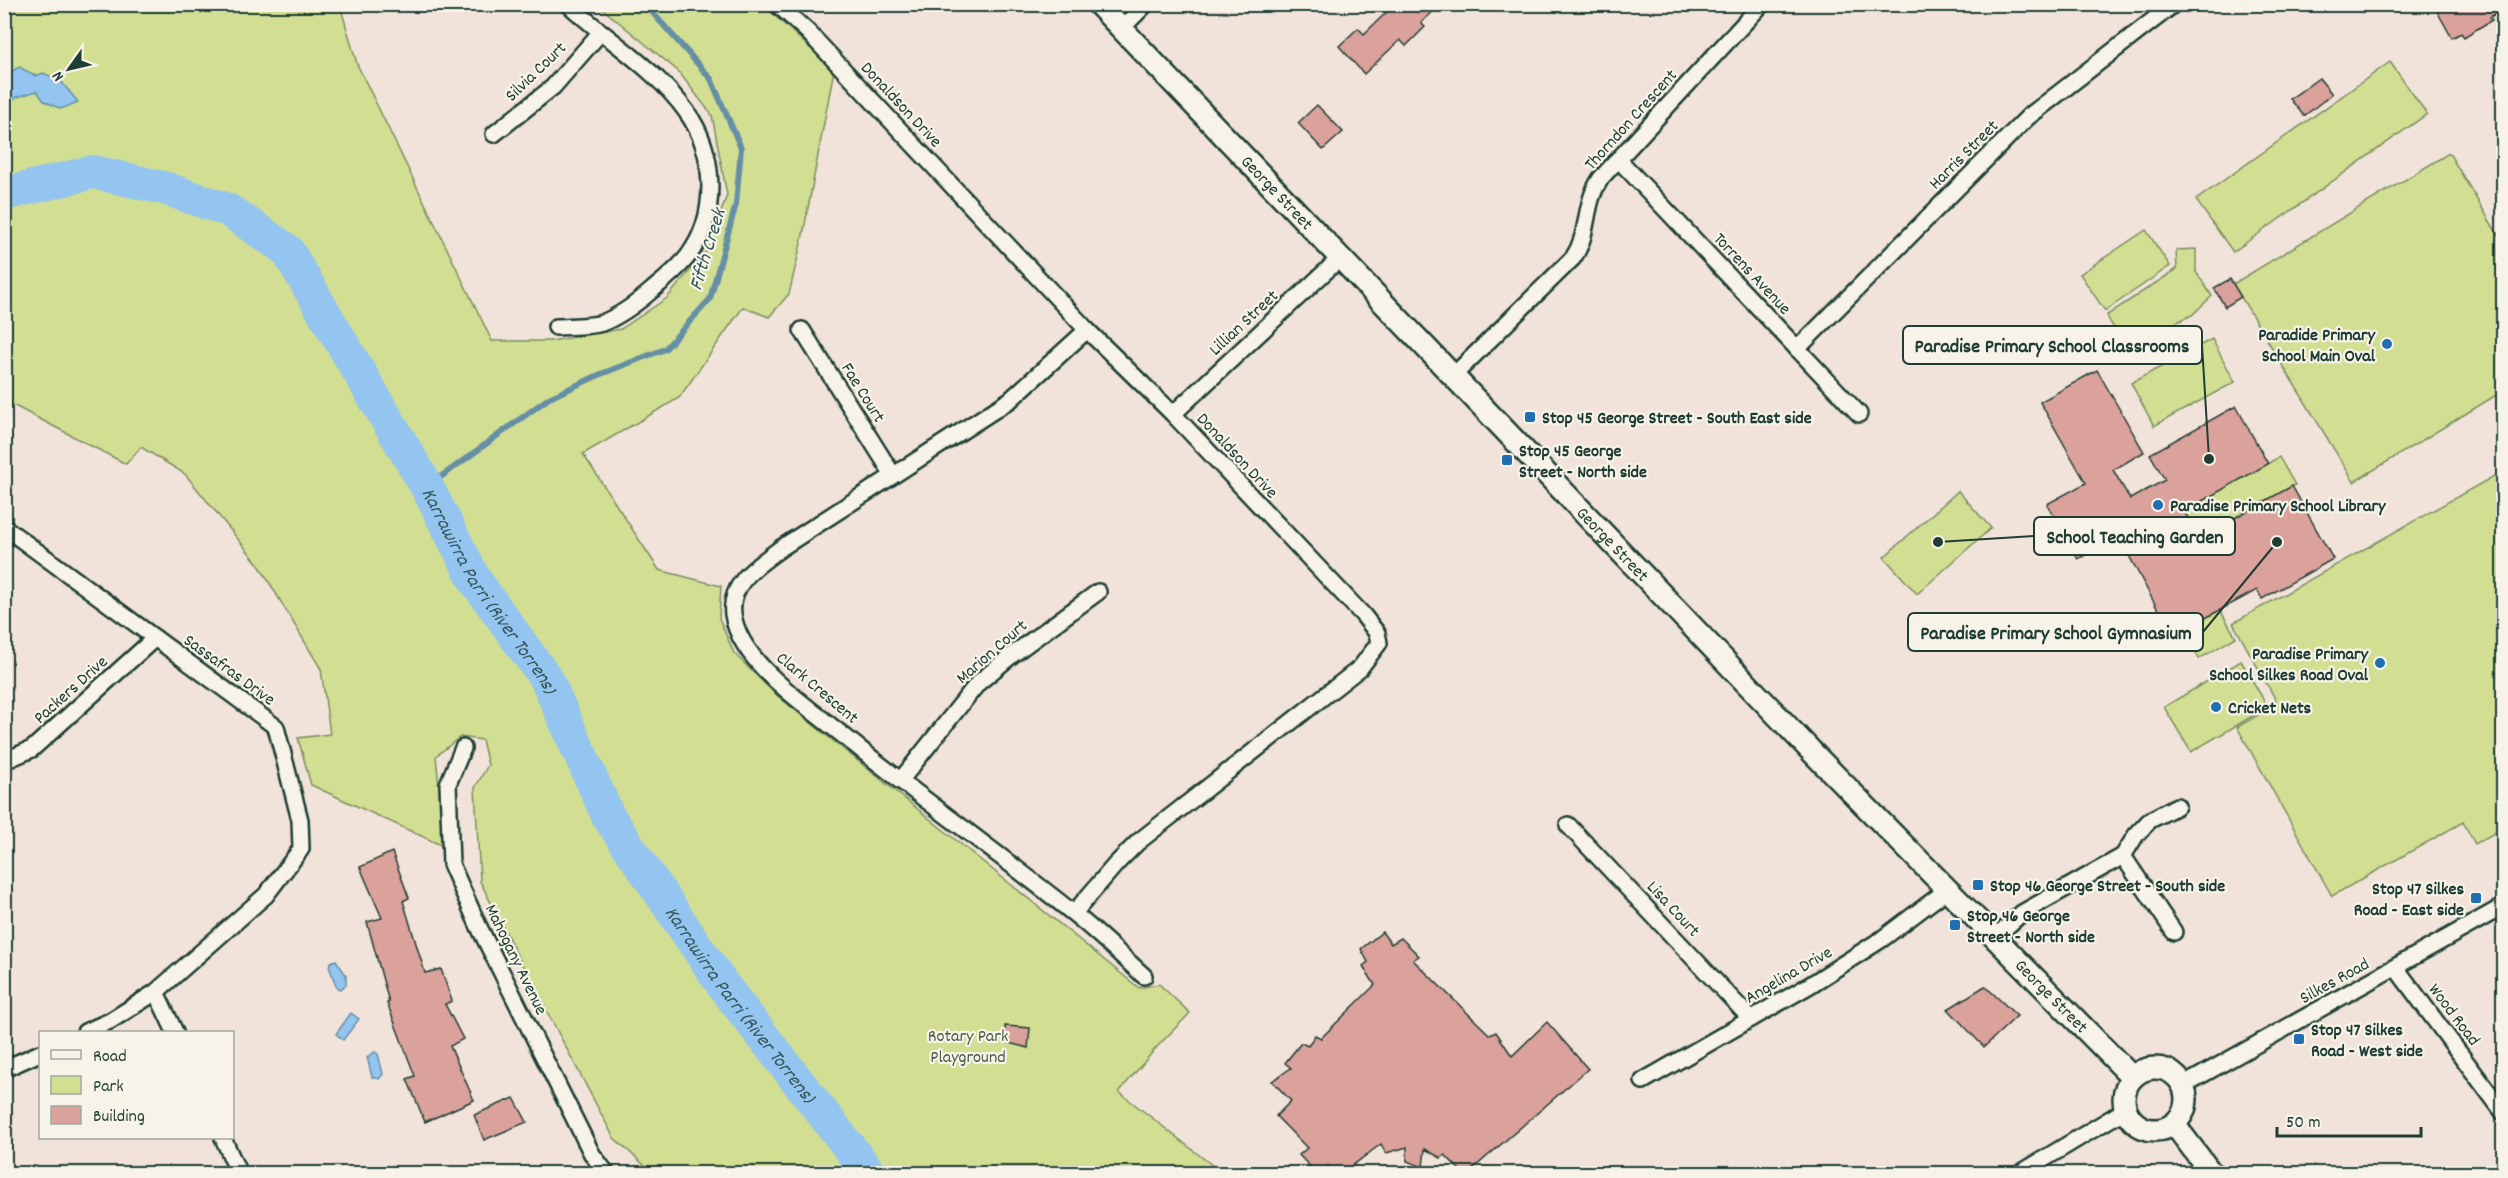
<svg xmlns="http://www.w3.org/2000/svg" width="2508" height="1178" font-family="Dekko,sans-serif">
	<rect width="100%" height="100%" fill="#f1e3d9"/>
	<filter id="ink" filterUnits="userSpaceOnUse"><feTurbulence type="fractalNoise" baseFrequency=".0167" numOctaves="2"/><feDisplacementMap in="SourceGraphic" scale="12" xChannelSelector="R" yChannelSelector="G"/><feConvolveMatrix kernelMatrix="1 2 1 2 8 2 1 2 1" color-interpolation-filters="sRGB"/></filter>
	<g filter="url(#ink)">
		<g fill="#d2de91" stroke="#788e62" stroke-width="1.5">
			<path d="M4,5H340L357,64L492,341H551L621,329L667,298L708,249L727,195L712,115L678,71L598,5H763L834,70L803,235L789,294L769,317L743,307L679,398L583,454L659,570L721,586L719,618L734,653L774,693L1139,988L1159,984L1190,1013L1156,1048L1119,1092L1222,1173H653L614,1138L518,957L480,881L475,788L488,765L482,740L460,737L436,756L445,847L311,785L298,738L330,734L321,669L259,565L185,474L141,447L126,464L5,401Z"/>
			<path d="M2390,62L2427,114L2233,252L2196,200Z"/>
			<path d="M2449,153L2503,243V391L2354,482L2233,284Z"/>
			<path d="M2146,230L2170,266L2105,311L2080,274Z"/>
			<path d="M2196,249V272L2212,296L2192,315L2140,339C2123,334 2113,333 2107,315L2177,269L2176,250Z"/>
			<path d="M2212,339L2235,382L2154,426L2131,383Z"/>
			<path d="M2279,457L2295,485L2221,525L2257,589L2235,602L2184,511Z"/>
			<path d="M2503,471V828L2475,844L2463,822L2332,896L2237,727L2278,704L2233,623Z"/>
			<path d="M1958,491L1991,528L1917,594L1884,557Z"/>
			<path d="M2220,610L2236,637L2199,659L2185,629Z"/>
			<path d="M2241,661L2268,707L2191,752L2164,707Z"/>
		</g>
		<g fill="#93c5f0" stroke="#658fa5" stroke-width="1.5">
			<path d="M19,67L36,76L43,73L60,80L78,102L61,109L44,101L37,91L17,97L5,107V75Z"/>
			<path d="M336,960L346,975V985L340,989L336,986L329,966L331,962Z"/>
			<path d="M351,1013L359,1019L343,1040L336,1034Z"/>
			<path d="M375,1052L378,1054L383,1074L379,1079L372,1077L367,1057Z"/>
		</g>
		<g fill="none" stroke-linecap="round" stroke-linejoin="round">
			<path stroke="#658fa5" stroke-width="6" d="M427,487L549,398L601,374L665,349L710,299L736,204L741,148L711,79L645,4"/>
			<path stroke="#93c5f0" stroke-width="34" id="s1" d="M4,194L93,172L164,188L228,210L287,250L427,487L475,580L547,680L608,816L722,984L870,1174"/>
		</g>
		<g fill="#dba19b" stroke="#1f3d34" stroke-width="1.5">
			<path d="M1395,4H1441L1421,23L1425,27L1406,46L1400,40L1364,74L1339,46L1358,28L1364,34Z"/>
			<path d="M2433,4H2504V9L2490,17L2492,20L2464,37L2461,33L2452,38Z"/>
			<path d="M2319,78L2332,94L2304,116L2290,99Z"/>
			<path d="M1317,105L1343,132L1323,150L1298,123Z"/>
			<path d="M2230,279L2241,297L2225,307L2214,288Z"/>
			<path d="M2097,370L2144,452L2113,470L2130,499L2165,480L2150,454L2236,406L2268,464L2184,511L2199,538L2292,486L2333,559L2262,599L2257,590L2172,636L2119,537L2078,559L2047,504L2086,483L2040,402Z"/>
			<path d="M392,852L409,898L403,901L425,973L441,969L452,1001L445,1004L463,1039L450,1046L474,1100L425,1122L407,1079L415,1076L387,1003L389,1002L367,922L382,918L360,867Z"/>
			<path d="M1382,932L1391,944L1401,938L1419,956L1413,960L1490,1035L1496,1032L1512,1056L1547,1022L1588,1069L1468,1173H1463L1445,1155L1441,1158L1425,1149L1423,1167L1407,1161V1147L1386,1153L1381,1144L1352,1166L1357,1173H1334L1328,1166L1319,1173H1316L1299,1155L1307,1148L1276,1116L1291,1101L1272,1081L1291,1068L1285,1063L1301,1043L1308,1046L1315,1035L1321,1038L1375,985L1363,966L1368,962L1361,949Z"/>
			<path d="M1985,986L2017,1016L1984,1047L1948,1009Z"/>
			<path d="M1005,1026L1030,1028L1028,1048L1005,1042Z"/>
			<path d="M514,1098L527,1122L484,1140L474,1115Z"/>
		</g>
		<g fill="none" stroke-linecap="round" stroke-linejoin="round">
			<defs>
				<g id="street">
					<path d="M777,4L808,32L1087,330L1173,414L1363,615L1377,633L1379,643L1360,668L1138,842L1116,864L1074,913"/>
					<path d="M1121,29L1146,4"/>
					<path d="M494,134L553,87L600,33"/>
					<path d="M1618,159L1859,414"/>
					<path d="M556,327C570,326 589,327 602,323C620,316 637,303 651,291C664,280 678,269 688,256C719,215 716,152 686,111C656,69 606,39 568,4"/>
					<path d="M802,330L893,475"/>
					<path d="M1087,330L1010,400L781,548C759,565 729,582 733,614C736,638 756,662 773,678C798,702 827,722 854,744C926,802 1001,855 1073,913C1098,933 1121,955 1144,976"/>
					<path d="M1797,349L2028,117L2174,4"/>
					<path d="M1453,376L1573,258C1590,234 1583,204 1601,178L1762,4"/>
					<path d="M1173,414L1340,258"/>
					<path d="M4,527L276,727L300,820L301,849L266,895L156,992L110,1021L85,1032"/>
					<path d="M463,748L448,784L451,864L478,925L592,1154L607,1174"/>
					<path d="M4,761L32,749L155,638"/>
					<path d="M900,781L978,683L1012,655L1098,592"/>
					<path d="M1568,825L1750,1018"/>
					<path d="M2123,856L2174,932"/>
					<path d="M1994,938L2022,913L2123,856L2136,835L2150,820L2177,806"/>
					<path d="M2396,968L2504,1113"/>
					<path d="M156,992L175,1032"/>
					<path d="M4,1069L40,1053"/>
					<path d="M1643,1081L1810,985L1882,939L1947,890"/>
					<path d="M2182,1086L2504,906"/>
					<path d="M223,1138L239,1174"/>
					<path d="M2019,1174L2125,1110"/>
				</g>
				<g id="secondary">
					<path id="s2" d="M1098,4L1814,754L2132,1077"/>
					<circle cx="2155" cy="1099" r="31"/>
					<path d="M2174,1124L2212,1174"/>
				</g>
			</defs>
			<use href="#street" stroke="#1f3d34" stroke-width="20"/>
			<use href="#secondary" stroke="#1f3d34" stroke-width="26"/>
			<use href="#street" stroke="#f7f3e8" stroke-width="15"/>
			<use href="#secondary" stroke="#f7f3e8" stroke-width="21"/>
		</g>
	</g>
	<g fill="#1f6fb2" stroke="#f7f3e8" stroke-width="2">
		<circle cx="2387" cy="344" r="6"/>
		<rect x="1524" y="411" width="12" height="12" rx="3"/>
		<rect x="1501" y="454" width="12" height="12" rx="3"/>
		<circle cx="2158" cy="505" r="6"/>
		<circle cx="2380" cy="663" r="6"/>
		<circle cx="2216" cy="707" r="6"/>
		<rect x="1972" y="879" width="12" height="12" rx="3"/>
		<rect x="2470" y="892" width="12" height="12" rx="3"/>
		<rect x="1949" y="919" width="12" height="12" rx="3"/>
		<rect x="2293" y="1033" width="12" height="12" rx="3"/>
	</g>
	<g text-anchor="middle" stroke-width="4.5" stroke-linejoin="round" paint-order="stroke">
		<g font-size="18" fill="#1f3d34" stroke="#f7f3e8">
			<text transform="translate(535 71) rotate(-44)" y="6">Silvia Court</text>
			<text transform="translate(902 104) rotate(47)" y="6">Donaldson Drive</text>
			<text transform="translate(1630 119) rotate(-48)" y="6">Thorndon Crescent</text>
			<text transform="translate(1963 154) rotate(-45)" y="6">Harris Street</text>
			<text dy="6" stroke="none"><textPath href="#s2" startOffset="260">George Street</textPath></text>
			<text transform="translate(1753 273) rotate(47)" y="6">Torrens Avenue</text>
			<text transform="translate(1243 322) rotate(-43)" y="6">Lillian Street</text>
			<text transform="translate(864 392) rotate(58)" y="6">Fae Court</text>
			<text transform="translate(1238 455) rotate(47)" y="6">Donaldson Drive</text>
			<text dy="6" stroke="none"><textPath href="#s2" startOffset="746">George Street</textPath></text>
			<text transform="translate(991 651) rotate(-41)" y="6">Marion Court</text>
			<text transform="translate(230 669) rotate(36)" y="6">Sassafras Drive</text>
			<text transform="translate(818 687) rotate(40)" y="6">Clark Crescent</text>
			<text transform="translate(70 689) rotate(-42)" y="6">Packers Drive</text>
			<text transform="translate(1674 908) rotate(47)" y="6">Lisa Court</text>
			<text transform="translate(517 959) rotate(64)" y="6">Mahogany Avenue</text>
			<text transform="translate(1788 974) rotate(-30)" y="6">Angelina Drive</text>
			<text transform="translate(2334 980) rotate(-29)" y="6">Silkes Road</text>
			<text dy="6" stroke="none"><textPath href="#s2" startOffset="1376">George Street</textPath></text>
			<text transform="translate(2455 1014) rotate(53)" y="6">Wood Road</text>
		</g>
		<g font-size="18" font-weight="bold" fill="#1f3d34" stroke="#f7f3e8" text-anchor="start">
			<text x="2375" y="340" text-anchor="end">Paradide Primary<tspan x="2375" dy="21">School Main Oval</tspan></text>
			<text x="1542" y="423">Stop 45 George Street - South East side</text>
			<text x="1519" y="456">Stop 45 George<tspan x="1519" dy="21">Street - North side</tspan></text>
			<text x="2170" y="511">Paradise Primary School Library</text>
			<text x="2368" y="659" text-anchor="end">Paradise Primary<tspan x="2368" dy="21">School Silkes Road Oval</tspan></text>
			<text x="2228" y="713">Cricket Nets</text>
			<text x="1990" y="891">Stop 46 George Street - South side</text>
			<text x="2464" y="894" text-anchor="end">Stop 47 Silkes<tspan x="2464" dy="21">Road - East side</tspan></text>
			<text x="1967" y="921">Stop 46 George<tspan x="1967" dy="21">Street - North side</tspan></text>
			<text x="2311" y="1035">Stop 47 Silkes<tspan x="2311" dy="21">Road - West side</tspan></text>
		</g>
		<g font-size="18" fill="#435d47" stroke="#f7f3e8">
			<text x="968" y="1041">Rotary Park<tspan x="968" dy="21">Playground</tspan></text>
		</g>
		<g font-size="20" font-style="italic" fill="#36585a" stroke="#f7f3e8">
			<text transform="translate(706 249) rotate(-73)" y="7">Fifth Creek</text>
			<text dy="7" stroke="none"><textPath href="#s1" startOffset="700">Karrawirra Parri (River Torrens)</textPath></text>
			<text dy="7" stroke="none"><textPath href="#s1" startOffset="1186">Karrawirra Parri (River Torrens)</textPath></text>
		</g>
	</g>
	<path fill="none" stroke="#1f3d34" stroke-width="2" d="M2209 459L2202 345M1938 542L2034 536M2277 542L2203 632"/>
	<g fill="#1f3d34" stroke="#f7f3e8" stroke-width="2">
		<circle cx="2209" cy="459" r="6"/>
		<circle cx="1938" cy="542" r="6"/>
		<circle cx="2277" cy="542" r="6"/>
	</g>
	<g fill="#f7f3e8" stroke="#1f3d34" stroke-width="2">
		<rect x="1903" y="326" width="299" height="38" rx="6"/>
		<rect x="2034" y="517" width="201" height="38" rx="6"/>
		<rect x="1908" y="613" width="295" height="38" rx="6"/>
	</g>
	<g font-size="20" text-anchor="middle" font-weight="bold" fill="#1f3d34">
		<text x="2052" y="352">Paradise Primary School Classrooms</text>
		<text x="2135" y="543">School Teaching Garden</text>
		<text x="2056" y="639">Paradise Primary School Gymnasium</text>
	</g>
	<rect width="2508" height="1178" fill="none" stroke="#f7f3e8" stroke-width="24"/>
	<rect x="12" y="12" width="2484" height="1154" fill="none" stroke="#1f3d34" stroke-width="2" filter="url(#ink)"/>
	<rect x="39" y="1031" width="195" height="108" fill="#f7f3e8" stroke="#a1aaa0" stroke-width="1.5"/>
	<rect x="51" y="1050" width="30" height="9" fill="#f7f3e8" stroke="#a1aaa0" stroke-width="1.5"/>
	<text x="93" y="1061" font-size="18" fill="#1f3d34">Road</text>
	<rect x="51" y="1076" width="30" height="18" fill="#d2de91" stroke="#a1aaa0" stroke-width="1.5"/>
	<text x="93" y="1091" font-size="18" fill="#1f3d34">Park</text>
	<rect x="51" y="1106" width="30" height="18" fill="#dba19b" stroke="#a1aaa0" stroke-width="1.5"/>
	<text x="93" y="1121" font-size="18" fill="#1f3d34">Building</text>
	<g transform="translate(69 69) rotate(236)" stroke="#f7f3e8" stroke-width="4.5" paint-order="stroke">
	<path d="M0-4.5L10 22L0 15L-10 22Z" fill="#1f3d34"/>
	<text y="-9" font-size="16" font-weight="bold" text-anchor="middle" fill="#1f3d34">N</text>
	</g>
	<path d="M2277 1127v9h144v-9" fill="none" stroke="#1f3d34" stroke-width="3"/>
	<text x="2286" y="1127" font-size="18" fill="#1f3d34" stroke="#f7f3e8" stroke-width="4.5" paint-order="stroke">50 m</text>
</svg>
